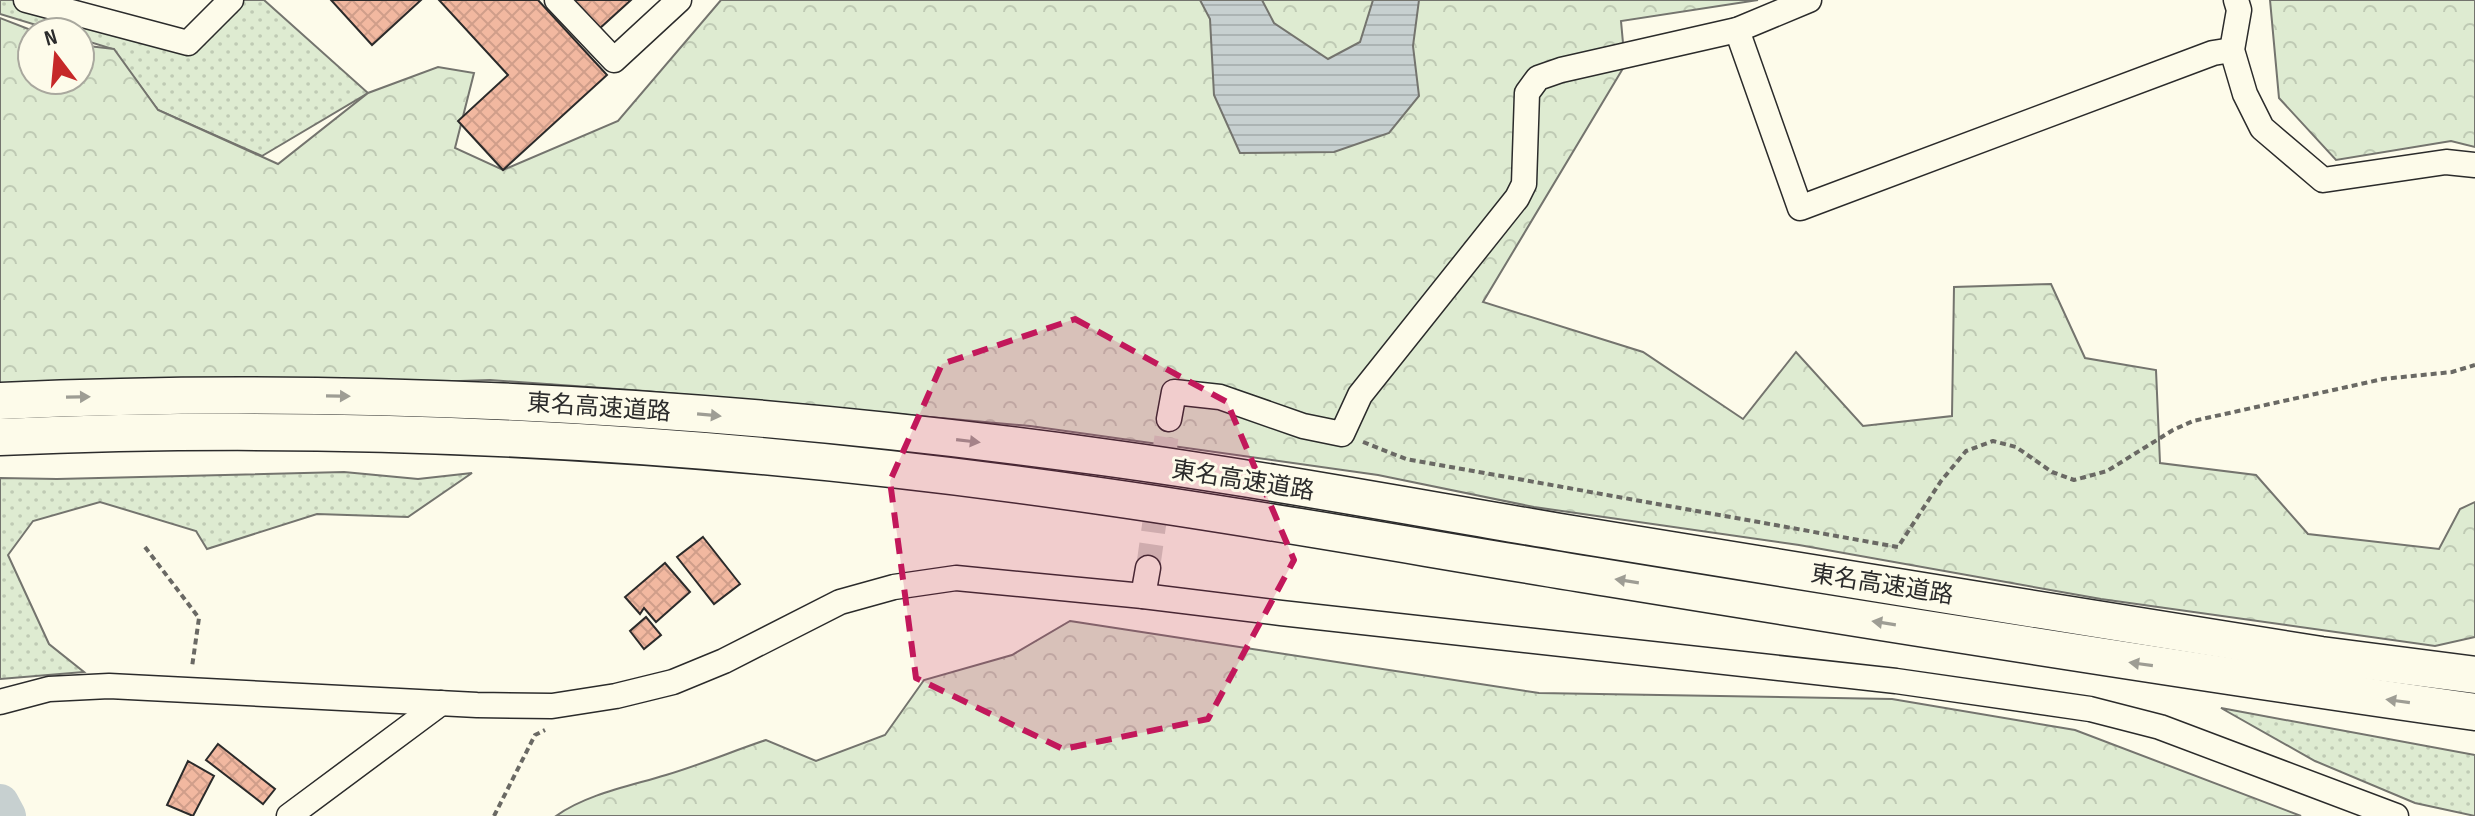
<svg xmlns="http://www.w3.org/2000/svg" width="2475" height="816" font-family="'Sofia Sans Condensed','Noto Sans JP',sans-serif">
	<defs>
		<pattern id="grass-dots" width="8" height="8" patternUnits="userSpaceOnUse" patternTransform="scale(2)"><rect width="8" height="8" fill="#deebd1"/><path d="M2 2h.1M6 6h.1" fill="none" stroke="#bfcab4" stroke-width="1.8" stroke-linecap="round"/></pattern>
		<pattern id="forest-crowns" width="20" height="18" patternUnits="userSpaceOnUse" patternTransform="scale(2)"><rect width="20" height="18" fill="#deebd1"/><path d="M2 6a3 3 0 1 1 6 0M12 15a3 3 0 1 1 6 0" fill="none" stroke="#bfcab4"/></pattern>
		<pattern id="water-rules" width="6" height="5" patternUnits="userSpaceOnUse" patternTransform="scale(2)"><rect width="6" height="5" fill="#c7d0d0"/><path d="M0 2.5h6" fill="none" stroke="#abb3b3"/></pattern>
		<pattern id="building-cross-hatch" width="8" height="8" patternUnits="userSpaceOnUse" patternTransform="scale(2)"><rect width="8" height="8" fill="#f2b8a0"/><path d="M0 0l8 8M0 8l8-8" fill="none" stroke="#d09e8a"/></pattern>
	</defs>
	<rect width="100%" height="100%" fill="#fdfbea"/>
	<g fill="url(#grass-dots)" stroke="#74746e" stroke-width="2">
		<path d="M0,0H26L188,43L231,0H264L368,93L262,156L158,110L113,49L80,39V32H59L0,14Z"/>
		<path d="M344,472L418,479L472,473L408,517L317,514L207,549L196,531L100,502L33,521L8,555L49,644L84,672L0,679V478L57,479Z"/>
		<path d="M2221,708L2475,755V816L2415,803L2315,761Z"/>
	</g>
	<g fill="url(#forest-crowns)" stroke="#74746e" stroke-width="2">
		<path d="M721,0H1758L1621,21L1625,65L1483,302L1643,352L1743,419L1796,352L1863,426L1952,416L1954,287L2051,284L2085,358L2156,370L2160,463L2256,475L2308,534L2439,549L2460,509L2475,502V637L2435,646L2101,599L1799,545L1534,507L1378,475L1030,426L645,391L490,380L342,385L0,383V18L36,32H32V80H80V45L114,49L158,110L278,164L368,93L438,67L474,73L455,148L503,170L618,121Z"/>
		<path d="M2270,0H2475V147L2451,141L2336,160L2279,98Z"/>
		<path d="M1070,621L1539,693L1892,699L2075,730L2301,816H556C587,794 630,786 666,775C700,765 733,751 766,740L816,761L885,735L924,680L1012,655Z"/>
	</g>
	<path fill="url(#water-rules)" stroke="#74746e" stroke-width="2" d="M1200,0H1262L1274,23L1328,59L1360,42L1373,0H1419L1413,46L1419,96L1389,133L1334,152L1240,153L1214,95L1210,19Z"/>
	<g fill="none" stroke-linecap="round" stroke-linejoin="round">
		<path stroke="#c7d0d0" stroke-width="38" d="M0,803L7,816"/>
	</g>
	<g fill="url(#building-cross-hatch)" stroke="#2b2b2b" stroke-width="2">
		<path d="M331,0H421L372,45Z"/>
		<path d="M439,0H538L607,75L503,170L458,121L508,75Z"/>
		<path d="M572,0H631L599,29Z"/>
		<path d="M703,537L740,584L714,604L677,557Z"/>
		<path d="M665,563L690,592L656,622L644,608L640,614L625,597Z"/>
		<path d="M646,617L661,635L644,649L630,631Z"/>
		<path d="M218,744L275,789L263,804L206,760Z"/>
		<path d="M188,761L214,776L193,816L167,805Z"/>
	</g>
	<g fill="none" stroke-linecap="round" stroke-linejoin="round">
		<path stroke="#d3d1c4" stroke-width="24" stroke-dasharray="24 12" stroke-linecap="butt" d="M1148,568L1169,419"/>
		<defs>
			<g id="minor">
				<path d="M26,0L188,43L231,0"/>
				<path d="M557,0L614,60L679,0"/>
				<path d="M2236,0L2239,10L2232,50L2245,94L2262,128L2323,180L2446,162L2475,165"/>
				<path d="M1737,30L1800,208L2213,53L2232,50"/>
				<path d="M1169,419L1174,392L1220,397L1303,426L1342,434L1360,395L1517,198L1524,184L1527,93L1538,78L1561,70L1737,30L1809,0"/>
				<path d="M1143,596L1148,568"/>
				<path d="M0,702L49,689L109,686L477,705L552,706L616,696L673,682L724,661L840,602L894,587L956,578L1143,596L1281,613L1896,681L2090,709L2160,727L2396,816"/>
				<path d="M289,816L441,703"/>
			</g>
			<g id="highway">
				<path d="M0,401C368,384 737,407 1102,457C1257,478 1412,507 1566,533C1818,574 2069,615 2321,655L2475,675"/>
				<path d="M0,437C367,421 736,443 1100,496C1270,520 1439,551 1608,578C1897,625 2185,671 2475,712"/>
			</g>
		</defs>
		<use href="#minor" stroke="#2b2b2b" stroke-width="27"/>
		<use href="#highway" stroke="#2b2b2b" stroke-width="39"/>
		<g stroke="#6a6964" stroke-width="4" stroke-dasharray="6 4" stroke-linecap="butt">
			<path d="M1363,442L1406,459L1898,547L1941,481L1966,451L1993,441L2016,447L2052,472L2074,480L2107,471L2173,430L2193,421L2383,379L2452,372L2475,365"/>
			<path d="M145,547L199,618L192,667"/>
			<path d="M494,816L535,735L545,730"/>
		</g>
		<use href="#minor" stroke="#fdfbea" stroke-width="24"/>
		<use href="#highway" stroke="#fdfbea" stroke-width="36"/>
	</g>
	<defs><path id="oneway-solid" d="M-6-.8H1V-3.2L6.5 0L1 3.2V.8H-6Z" transform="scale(2)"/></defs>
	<g fill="#9e9d94">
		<use href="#oneway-solid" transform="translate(338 396) rotate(1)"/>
		<use href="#oneway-solid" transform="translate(78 397) rotate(-1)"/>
		<use href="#oneway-solid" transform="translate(709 415) rotate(5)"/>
		<use href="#oneway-solid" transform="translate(968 441) rotate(7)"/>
		<use href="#oneway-solid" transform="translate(1627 581) rotate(-171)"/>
		<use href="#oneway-solid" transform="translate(1884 623) rotate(-171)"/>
		<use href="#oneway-solid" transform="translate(2141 664) rotate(-172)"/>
		<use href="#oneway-solid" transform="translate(2398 701) rotate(-172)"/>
	</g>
	<path fill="#c2185b" fill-opacity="0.2" stroke="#c2185b" stroke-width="6" stroke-dasharray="16 10" stroke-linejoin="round" d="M1075,319L1227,402L1294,560L1208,719L1063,749L916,678L890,481L942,364Z"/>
	<g text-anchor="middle" stroke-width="6" stroke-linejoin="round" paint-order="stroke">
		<g font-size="24" fill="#2b2b2b" stroke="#fdfbea">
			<text transform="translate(599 407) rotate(4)" y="8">東名高速道路</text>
			<text transform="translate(1243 480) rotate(9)" y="8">東名高速道路</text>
			<text transform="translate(1882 584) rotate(9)" y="8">東名高速道路</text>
		</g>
	</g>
	<g transform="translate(56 56) rotate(344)"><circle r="38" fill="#fdfbea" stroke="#a9a89e" stroke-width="2"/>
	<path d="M0-6L14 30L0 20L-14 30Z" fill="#c62828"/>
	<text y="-12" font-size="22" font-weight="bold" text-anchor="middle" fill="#2b2b2b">N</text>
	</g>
</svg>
